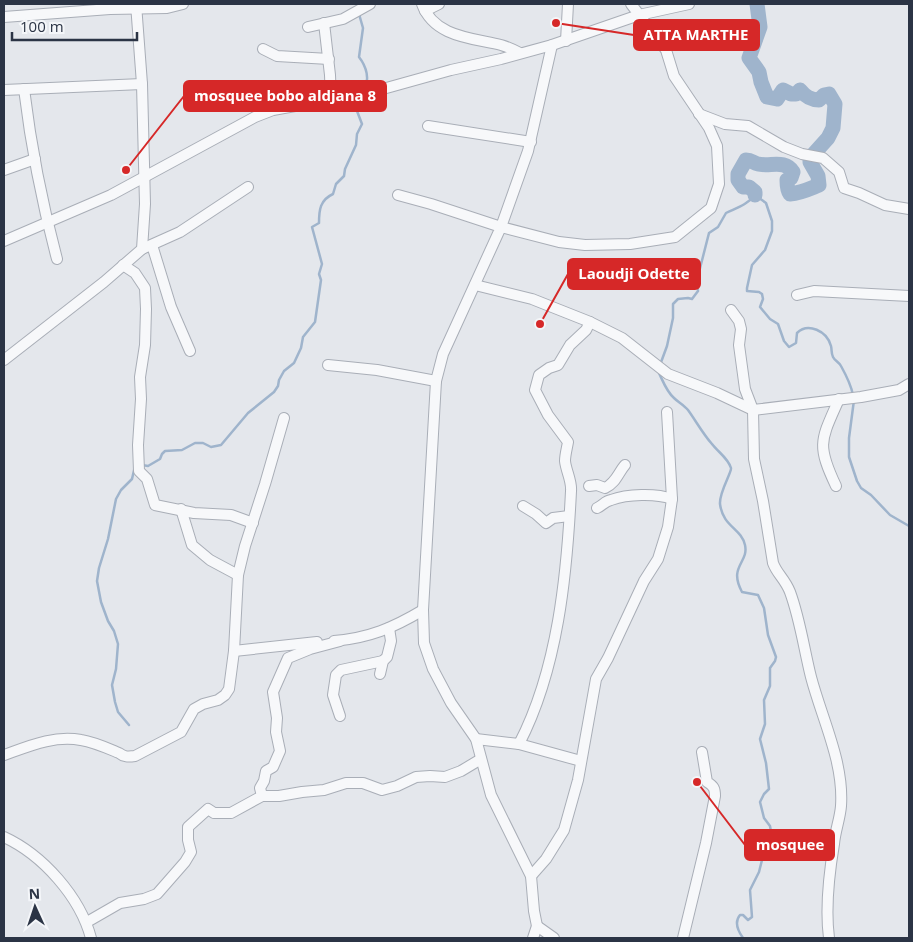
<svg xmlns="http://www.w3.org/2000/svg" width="913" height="942" font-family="'Open Sans',sans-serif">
	<rect width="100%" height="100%" fill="#e4e7ec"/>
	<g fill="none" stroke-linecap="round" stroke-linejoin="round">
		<g stroke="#9fb4cc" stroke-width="2.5">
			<path d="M359,14L363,28L359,57C366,66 371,80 363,90"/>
			<path d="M660,365L667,346L673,318V304L678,299L688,298L692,299L698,291L697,280L709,233L718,227L726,213C736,208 747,205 755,195L766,203L772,221V231L765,250L752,265L747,288V291L759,292L762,294L763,299L760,307L770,319L778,324L784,341L789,347L796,343L797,333C808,322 827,331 831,346C832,350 831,353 833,357C835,361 839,362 841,366C846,375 851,385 853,395"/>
			<path d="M658,371C663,381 666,391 674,398C678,402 684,405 688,410C696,421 703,434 712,444C718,452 728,458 731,468C732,472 719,492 720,504C723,527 741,528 745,545C749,563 728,566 742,592L758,595L764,608L768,635L776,657L775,661L770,668V686L764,700L765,724L760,739L766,763L769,789L764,794L760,802L764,818L770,826L772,837L770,845L764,852L759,872L750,890L752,917L748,920L743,915H740C734,922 738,931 743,938"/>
			<path d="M854,400L849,438V457L857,481L861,488L871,495L890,515L909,526"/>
			<path d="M142,465L148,466L160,459L162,454L165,451L182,450L195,443H203L211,447L221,445L248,413L274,392L278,386L279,380L284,371L294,363L301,348L303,337L315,322L321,280L319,274L322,264L312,227L319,223C319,210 320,200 333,194L336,184L344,176L345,169L356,145L357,134L362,124L357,111L359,96"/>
			<path d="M129,725L118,712L115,702L112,685L116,669L118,644L114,631L108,621L101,602L97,581L99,568L108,539L116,499L121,490L132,479L135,466"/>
		</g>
		<path stroke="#9fb4cc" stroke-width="15" d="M755,195V192L749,187H743L738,180V174L746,160C752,160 753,163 758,164C770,167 785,159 793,172L791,178L787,180C787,185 787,190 790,194C801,193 809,189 819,185L818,176L810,162V158L828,138L833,128L835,104L829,94L824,95L819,100C810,100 805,96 800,90L796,94H791L783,90L777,99L767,97L761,82L759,72L749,58L760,27L757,4"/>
		<defs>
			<g id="street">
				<path d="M422,4C434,37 472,38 501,45C508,47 514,50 520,53"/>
				<path d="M425,11L439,4"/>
				<path d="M4,17L110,9L167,8L183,4"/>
				<path d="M324,23L330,75L331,100"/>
				<path d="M308,27L343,19L370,4"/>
				<path d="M566,41L568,4"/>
				<path d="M552,45L528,151L501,227L559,242L585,245L630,244L675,237L711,208L719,184L717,146L709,128L674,76L666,50L631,4"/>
				<path d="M263,49L277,56L329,59"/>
				<path d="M24,89C31,146 42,203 57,259"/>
				<path d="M4,90L142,84"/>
				<path d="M699,114L725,124L748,126L784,147L802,154L823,158L839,172L844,188L859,193L885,205L909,209"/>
				<path d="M428,126L531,142"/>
				<path d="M4,170L35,159"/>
				<path d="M398,195L431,204L501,227L443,354L436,381L423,610L424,643L433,669L451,703L476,739L491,795L531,876L534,911L537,926"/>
				<path d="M4,241L111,195L255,117L273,110L372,92L451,70L501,59L552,45L639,15L689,4"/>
				<path d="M152,245L171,307L190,351"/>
				<path d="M142,249L180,232L248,187"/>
				<path d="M123,265L135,273L145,288L146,309L145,345L140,377L141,399L138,445L139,471L147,479L155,505L194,513L231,515L253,523"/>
				<path d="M475,285L532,299L590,322L622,338L668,374L717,393L753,410L861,397L899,390L909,384"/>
				<path d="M797,295L814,291L909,296"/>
				<path d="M731,310L739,321L741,329L739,345L745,389L753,410L754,459L763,501L773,563C777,574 785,579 790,592C800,619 804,649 811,677C822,719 844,762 841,806C840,819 835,831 834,844C829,874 825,908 829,938"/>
				<path d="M4,360L104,282L142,249L145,204L142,84L136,4"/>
				<path d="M328,365L377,370L436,381"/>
				<path d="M589,486L597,485L605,488C616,483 618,473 625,465"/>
				<path d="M836,486C816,444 821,440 839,399"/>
				<path d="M523,506L536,514L546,523L553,518L569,516"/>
				<path d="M597,508C602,506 605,501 611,500C627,494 656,493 672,499"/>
				<path d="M181,509L192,545L210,560L238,575"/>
				<path d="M334,641C369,638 393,628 423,610"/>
				<path d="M234,651L317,642"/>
				<path d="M380,674L383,661L387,657L391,641L389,628"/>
				<path d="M340,716L333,695L336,675L341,670L383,661"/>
				<path d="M476,739L519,744C558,669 567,574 571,491C572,481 566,471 565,461C565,455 567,448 568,442L548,415L535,390L539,375L549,368L558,365L570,345L586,330L590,322"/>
				<path d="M519,744L581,761"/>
				<path d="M4,755C29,746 54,735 81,740C94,742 107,748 119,753C124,757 128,757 135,756L181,732L194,709L203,704L218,700L225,695L229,689L234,651L238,575L245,546L265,484L284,418"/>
				<path d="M262,796L260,788L264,781L266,771L273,767L280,751L276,732L277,718L273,692L288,658L310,649L340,641"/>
				<path d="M4,837C43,855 80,897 91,938"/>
				<path d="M531,876L546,859L564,830L578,780L596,679L608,658L644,581L658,559L668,527L672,499L667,412"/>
				<path d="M87,922L120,903L144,899L157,894L185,862L191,852L188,840V827L208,809L214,813H231L262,796H279L302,792L324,790L346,783H363L382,790L397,786L416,777L430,776L445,777L461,771L481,759"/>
				<path d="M537,926L554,938"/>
				<path d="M533,938L537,926"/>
				<path d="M683,938L706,843L715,796C715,789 714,786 707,782L702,752"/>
			</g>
		</defs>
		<use href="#street" stroke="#a9aeb7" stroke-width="12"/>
		<use href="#street" stroke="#f7f8fa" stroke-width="10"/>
	</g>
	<path fill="none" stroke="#d62828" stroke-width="2" d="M556 23L634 35M126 170L184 96M540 324L568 274M697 782L745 845"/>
	<g fill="#d62828" stroke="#f4f6f9" stroke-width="2">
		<circle cx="556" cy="23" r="5"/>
		<circle cx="126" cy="170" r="5"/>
		<circle cx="540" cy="324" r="5"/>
		<circle cx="697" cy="782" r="5"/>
	</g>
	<g fill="#d62828" stroke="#d62828" stroke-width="2">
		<rect x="634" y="20" width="125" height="30" rx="5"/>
		<rect x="184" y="81" width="202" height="30" rx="5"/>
		<rect x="568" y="259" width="132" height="30" rx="5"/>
		<rect x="745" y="830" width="89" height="30" rx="5"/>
	</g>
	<g font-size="15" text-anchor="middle" font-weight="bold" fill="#fff">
		<text x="696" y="40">ATTA MARTHE</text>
		<text x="285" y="101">mosquee bobo aldjana 8</text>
		<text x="634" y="279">Laoudji Odette</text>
		<text x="790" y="850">mosquee</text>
	</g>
	<rect width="913" height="942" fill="none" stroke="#2b3445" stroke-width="10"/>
	<g transform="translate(35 907) rotate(357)" stroke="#f4f6f9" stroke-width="4" paint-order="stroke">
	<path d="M0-4L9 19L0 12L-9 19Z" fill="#2b3445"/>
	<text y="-8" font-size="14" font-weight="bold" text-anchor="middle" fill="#2b3445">N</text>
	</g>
	<path d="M12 32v8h125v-8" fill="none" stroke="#2b3445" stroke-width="2.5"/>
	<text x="20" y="32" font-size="15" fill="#2b3445" stroke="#f4f6f9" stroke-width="4" paint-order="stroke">100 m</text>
</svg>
